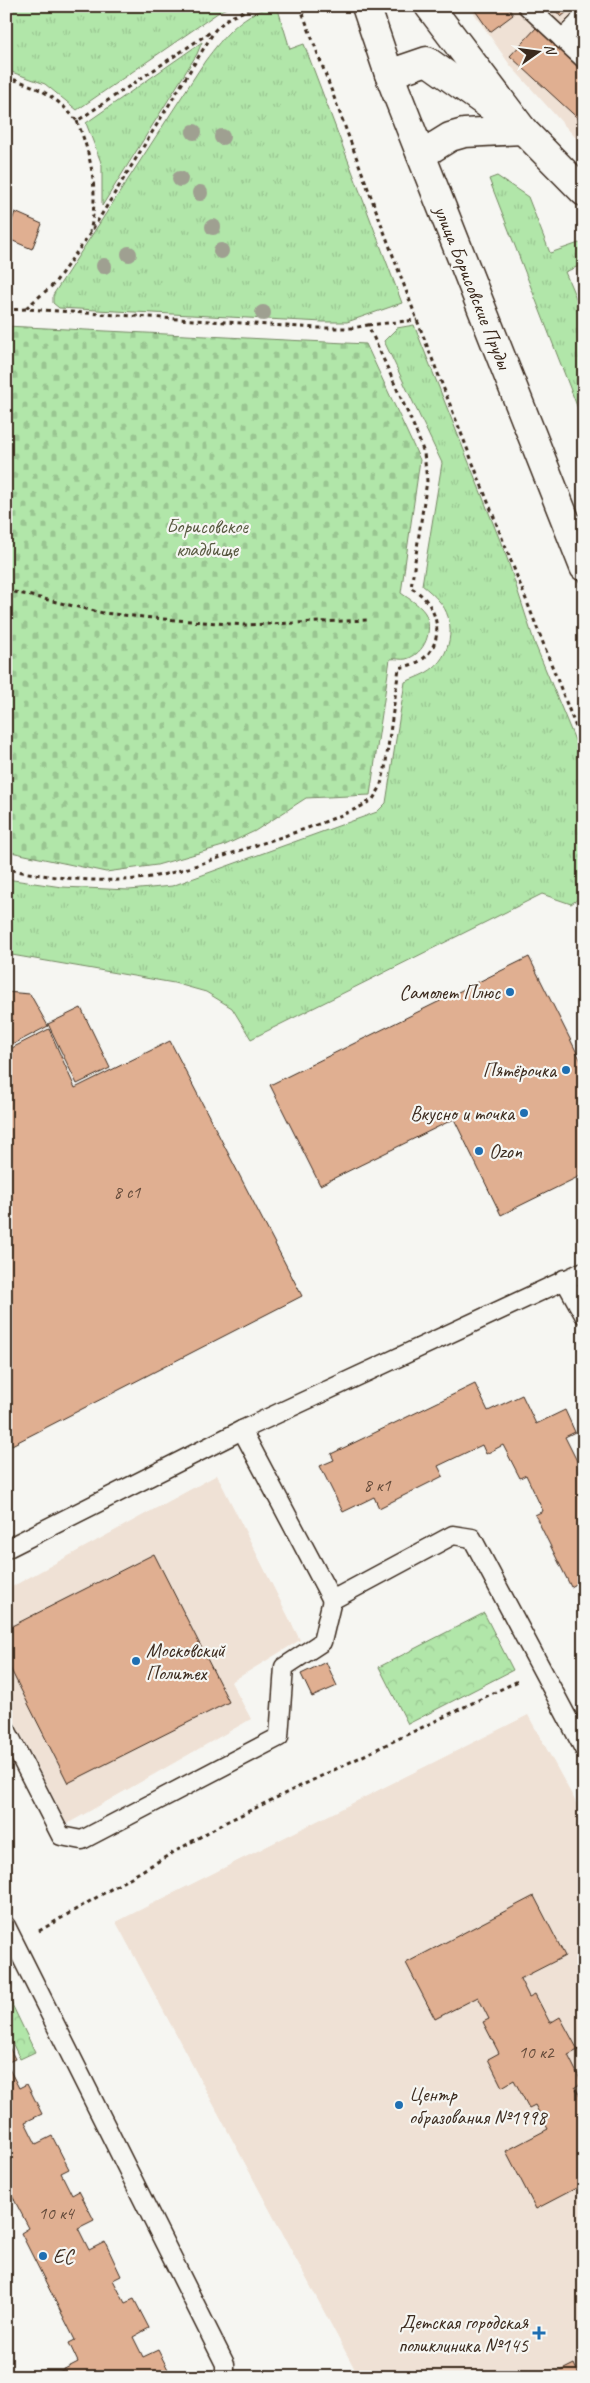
<svg xmlns="http://www.w3.org/2000/svg" width="590" height="2383" font-family="Caveat,sans-serif">
	<defs>
		<pattern id="grass-tufts" width="24" height="20" patternUnits="userSpaceOnUse" patternTransform="scale(1.25)"><rect width="24" height="20" fill="#b1e6a9"/><path d="M3 7l-1-3M5 7V3M7 7l1-3M15 17l-1-3M17 17v-4M19 17l1-3" fill="none" stroke="#99c591"/></pattern>
		<pattern id="cemetery-stones" width="16" height="16" patternUnits="userSpaceOnUse" patternTransform="scale(1.25)"><rect width="16" height="16" fill="#b1e6a9"/><path d="M2 7V4a2 2 0 0 1 4 0v3zM10 15v-3a2 2 0 0 1 4 0v3z" fill="#99c591"/></pattern>
		<pattern id="park-crowns" width="20" height="18" patternUnits="userSpaceOnUse" patternTransform="scale(1.25)"><rect width="20" height="18" fill="#b1e6a9"/><path d="M2 6a3 3 0 1 1 6 0M12 15a3 3 0 1 1 6 0" fill="none" stroke="#99c591"/></pattern>
	</defs>
	<rect width="100%" height="100%" fill="#f6f6f2"/>
	<filter id="ink" filterUnits="userSpaceOnUse"><feTurbulence type="fractalNoise" baseFrequency=".02" numOctaves="2"/><feDisplacementMap in="SourceGraphic" scale="10" xChannelSelector="R" yChannelSelector="G"/><feConvolveMatrix kernelMatrix="1 2 1 2 8 2 1 2 1" color-interpolation-filters="sRGB"/></filter>
	<g filter="url(#ink)">
		<g fill="#efe1d5">
			<path d="M469,6H584V147L510,65Z"/>
			<path d="M217,1475L300,1640L231,1682L251,1719L67,1824L6,1705V1590Z"/>
			<path d="M528,1715L584,1817V2377H359L116,1922Z"/>
		</g>
		<g fill="url(#grass-tufts)" stroke="#768864">
			<path d="M6,6H232L222,10L77,110L45,84L6,70Z"/>
			<path d="M277,6L290,49L304,44L402,303L347,322H323L59,308L53,303V295L205,61C224,36 243,11 277,6Z"/>
			<path d="M202,42L197,54L102,206V165L86,123Z"/>
			<path d="M497,176L528,197L550,253L579,243L583,245L584,264L565,272L584,317V424L489,179Z"/>
			<path d="M414,325L507,558L535,644L584,762V895L571,904L542,894L251,1039L232,1008L206,992L174,983L6,954V879L62,887L129,890L172,886L377,812L386,803L405,682C414,678 426,674 433,668C453,652 456,619 439,601C434,595 428,590 422,585L442,463L384,341L397,328Z"/>
		</g>
		<path fill="url(#cemetery-stones)" stroke="#768864" d="M6,326L366,344L420,460L401,593C409,599 419,604 425,613C434,630 425,654 406,659C402,660 395,658 390,659L370,795L306,798L255,831L223,846L157,865L106,872L6,851Z"/>
		<g fill="url(#park-crowns)" stroke="#768864">
			<path d="M484,1613L513,1670L408,1724L379,1667Z"/>
			<path d="M6,1992L35,2052L20,2059L6,2030Z"/>
		</g>
		<g fill="#e0af91" stroke="#3b2a1e">
			<path d="M472,6H507L513,15L490,32Z"/>
			<path d="M552,6H574L561,17Z"/>
			<path d="M537,27L584,70V124L510,56Z"/>
			<path d="M15,212L42,224L32,249L6,238Z"/>
			<path d="M529,957L584,1067V1174L501,1215L454,1119L320,1185L270,1085Z"/>
			<path d="M6,992L30,994L48,1026L6,1048Z"/>
			<path d="M81,1008L110,1068L77,1084L48,1024Z"/>
			<path d="M49,1029L75,1088L170,1041L302,1296L6,1448V1051Z"/>
			<path d="M475,1384L488,1411L522,1395L536,1424L565,1410L575,1432L565,1437L584,1475V1589L580,1582L571,1587L535,1515L543,1511L526,1475L520,1478L503,1445L486,1454L482,1445L438,1466L443,1476L379,1508L374,1497L343,1512L320,1466L334,1460L331,1454Z"/>
			<path d="M154,1554L229,1702L68,1783L6,1660V1629Z"/>
			<path d="M326,1662L337,1686L312,1697L301,1674Z"/>
			<path d="M534,1896L565,1956L520,1979L529,1997L535,1994L550,2023L560,2017L578,2050L568,2055L582,2083L575,2087L584,2103V2184L536,2209L506,2151L548,2129L535,2105L529,2108L514,2080L502,2087L488,2059L499,2053L483,2022L489,2019L478,1997L435,2019L406,1963Z"/>
			<path d="M6,2041L15,2059L6,2063L19,2088L27,2084L42,2114L25,2122L36,2144L52,2136L69,2169L61,2173L72,2195L79,2191L94,2220L78,2228L89,2250L105,2242L121,2276L113,2280L125,2303L134,2299L149,2328L133,2337L143,2357L158,2350L172,2377H49L78,2362L69,2343L75,2340L21,2233L29,2228L8,2188L6,2189Z"/>
			<path d="M574,2364L580,2377H548Z"/>
		</g>
		<g fill="none" stroke-linecap="round" stroke-linejoin="round">
			<defs>
				<g id="lane">
					<path d="M527,6L584,59"/>
					<path d="M562,39L578,23L584,13"/>
					<path d="M564,1279L584,1315"/>
					<path d="M242,1430L332,1600L453,1535L472,1538L584,1749"/>
					<path d="M6,1549L242,1430L584,1271"/>
					<path d="M6,1729L61,1836L82,1840L279,1737L284,1667L322,1642L332,1600"/>
					<path d="M6,1926L225,2364V2377"/>
				</g>
				<g id="street">
					<path d="M429,6L523,130L584,192"/>
					<path d="M389,74L427,61L500,113"/>
					<path d="M421,155L450,137L464,133L523,130"/>
				</g>
				<path id="secondary" d="M366,6L389,74L584,567"/>
			</defs>
			<use href="#lane" stroke="#3b2a1e" stroke-width="21"/>
			<use href="#street" stroke="#3b2a1e" stroke-width="31"/>
			<use href="#secondary" stroke="#3b2a1e" stroke-width="31"/>
			<g stroke="#3b2a1e" stroke-width="3" stroke-dasharray="4 4" stroke-linecap="butt">
				<path d="M300,6L417,320L584,748"/>
				<path d="M6,78C36,84 58,98 77,121L212,31"/>
				<path d="M77,121C92,157 99,193 90,232"/>
				<path d="M26,308L54,284L89,235L215,30L227,19L255,6"/>
				<path d="M6,310L26,309L316,328H353L368,325L415,429L424,453L427,481L411,588C435,600 448,637 424,658C417,664 407,666 399,668L385,769L380,788L373,799L364,805C325,824 280,837 239,851C205,862 171,876 136,879C93,883 48,877 6,869"/>
				<path d="M368,325L417,320"/>
				<path d="M6,526H7"/>
				<path d="M6,590L103,613L163,619L244,625L369,620"/>
				<path d="M39,1931L222,1824L518,1681"/>
			</g>
			<use href="#lane" stroke="#f6f6f2" stroke-width="18"/>
			<use href="#street" stroke="#f6f6f2" stroke-width="28"/>
			<use href="#secondary" stroke="#f6f6f2" stroke-width="28"/>
		</g>
		<g fill="#9fa091">
			<circle cx="194" cy="132" r="8"/>
			<circle cx="222" cy="137" r="8"/>
			<circle cx="180" cy="179" r="8"/>
			<circle cx="200" cy="193" r="8"/>
			<circle cx="213" cy="227" r="8"/>
			<circle cx="221" cy="251" r="8"/>
			<circle cx="129" cy="254" r="8"/>
			<circle cx="104" cy="266" r="8"/>
			<circle cx="263" cy="313" r="8"/>
		</g>
	</g>
	<g fill="#1f6fb2" stroke="#f6f6f2" stroke-width="2">
		<circle cx="510" cy="992" r="5"/>
		<circle cx="566" cy="1070" r="5"/>
		<circle cx="524" cy="1113" r="5"/>
		<circle cx="479" cy="1151" r="5"/>
		<circle cx="136" cy="1661" r="5"/>
		<circle cx="399" cy="2105" r="5"/>
		<circle cx="43" cy="2256" r="5"/>
		<path d="M536.5 2325.5h5v5h5v5h-5v5h-5v-5h-5v-5h5z"/>
	</g>
	<g text-anchor="middle" stroke-width="4.5" stroke-linejoin="round" paint-order="stroke">
		<g font-size="18" fill="#644b3b">
			<text x="127" y="1198">8 c1</text>
			<text x="377" y="1491">8 к1</text>
			<text x="536" y="2058">10 к2</text>
			<text x="56" y="2219">10 к4</text>
		</g>
		<g font-size="20" fill="#3b2a1e" stroke="#f6f6f2">
			<text transform="translate(473 287) rotate(68)" y="7">улица Борисовские Пруды</text>
		</g>
		<g font-size="20" fill="#585941" stroke="#f6f6f2">
			<text x="207" y="533">Борисовское<tspan x="207" dy="23">кладбище</tspan></text>
		</g>
		<g font-size="20" fill="#3b2a1e" stroke="#f6f6f2" text-anchor="end">
			<text x="500" y="999">Самолет Плюс</text>
			<text x="556" y="1077">Пятёрочка</text>
			<text x="514" y="1120">Вкусно и точка</text>
			<text x="489" y="1158" text-anchor="start">Ozon</text>
			<text x="146" y="1657" text-anchor="start">Московский<tspan x="146" dy="23">Политех</tspan></text>
			<text x="409" y="2101" text-anchor="start">Центр<tspan x="409" dy="23">образования №1998</tspan></text>
			<text x="53" y="2263" text-anchor="start">ЕС</text>
			<text x="528" y="2329">Детская городская<tspan x="528" dy="23">поликлиника №145</tspan></text>
		</g>
	</g>
	<rect width="590" height="2383" fill="none" stroke="#f6f6f2" stroke-width="25"/>
	<rect x="12" y="12" width="565" height="2358" fill="none" stroke="#3b2a1e" stroke-width="2" filter="url(#ink)"/>
	<g transform="translate(538 52) rotate(76)" stroke="#f6f6f2" stroke-width="4" paint-order="stroke">
	<path d="M0-4L9 19L0 12L-9 19Z" fill="#3b2a1e"/>
	<text y="-8" font-size="14" font-weight="bold" text-anchor="middle" fill="#3b2a1e">N</text>
	</g>
</svg>
